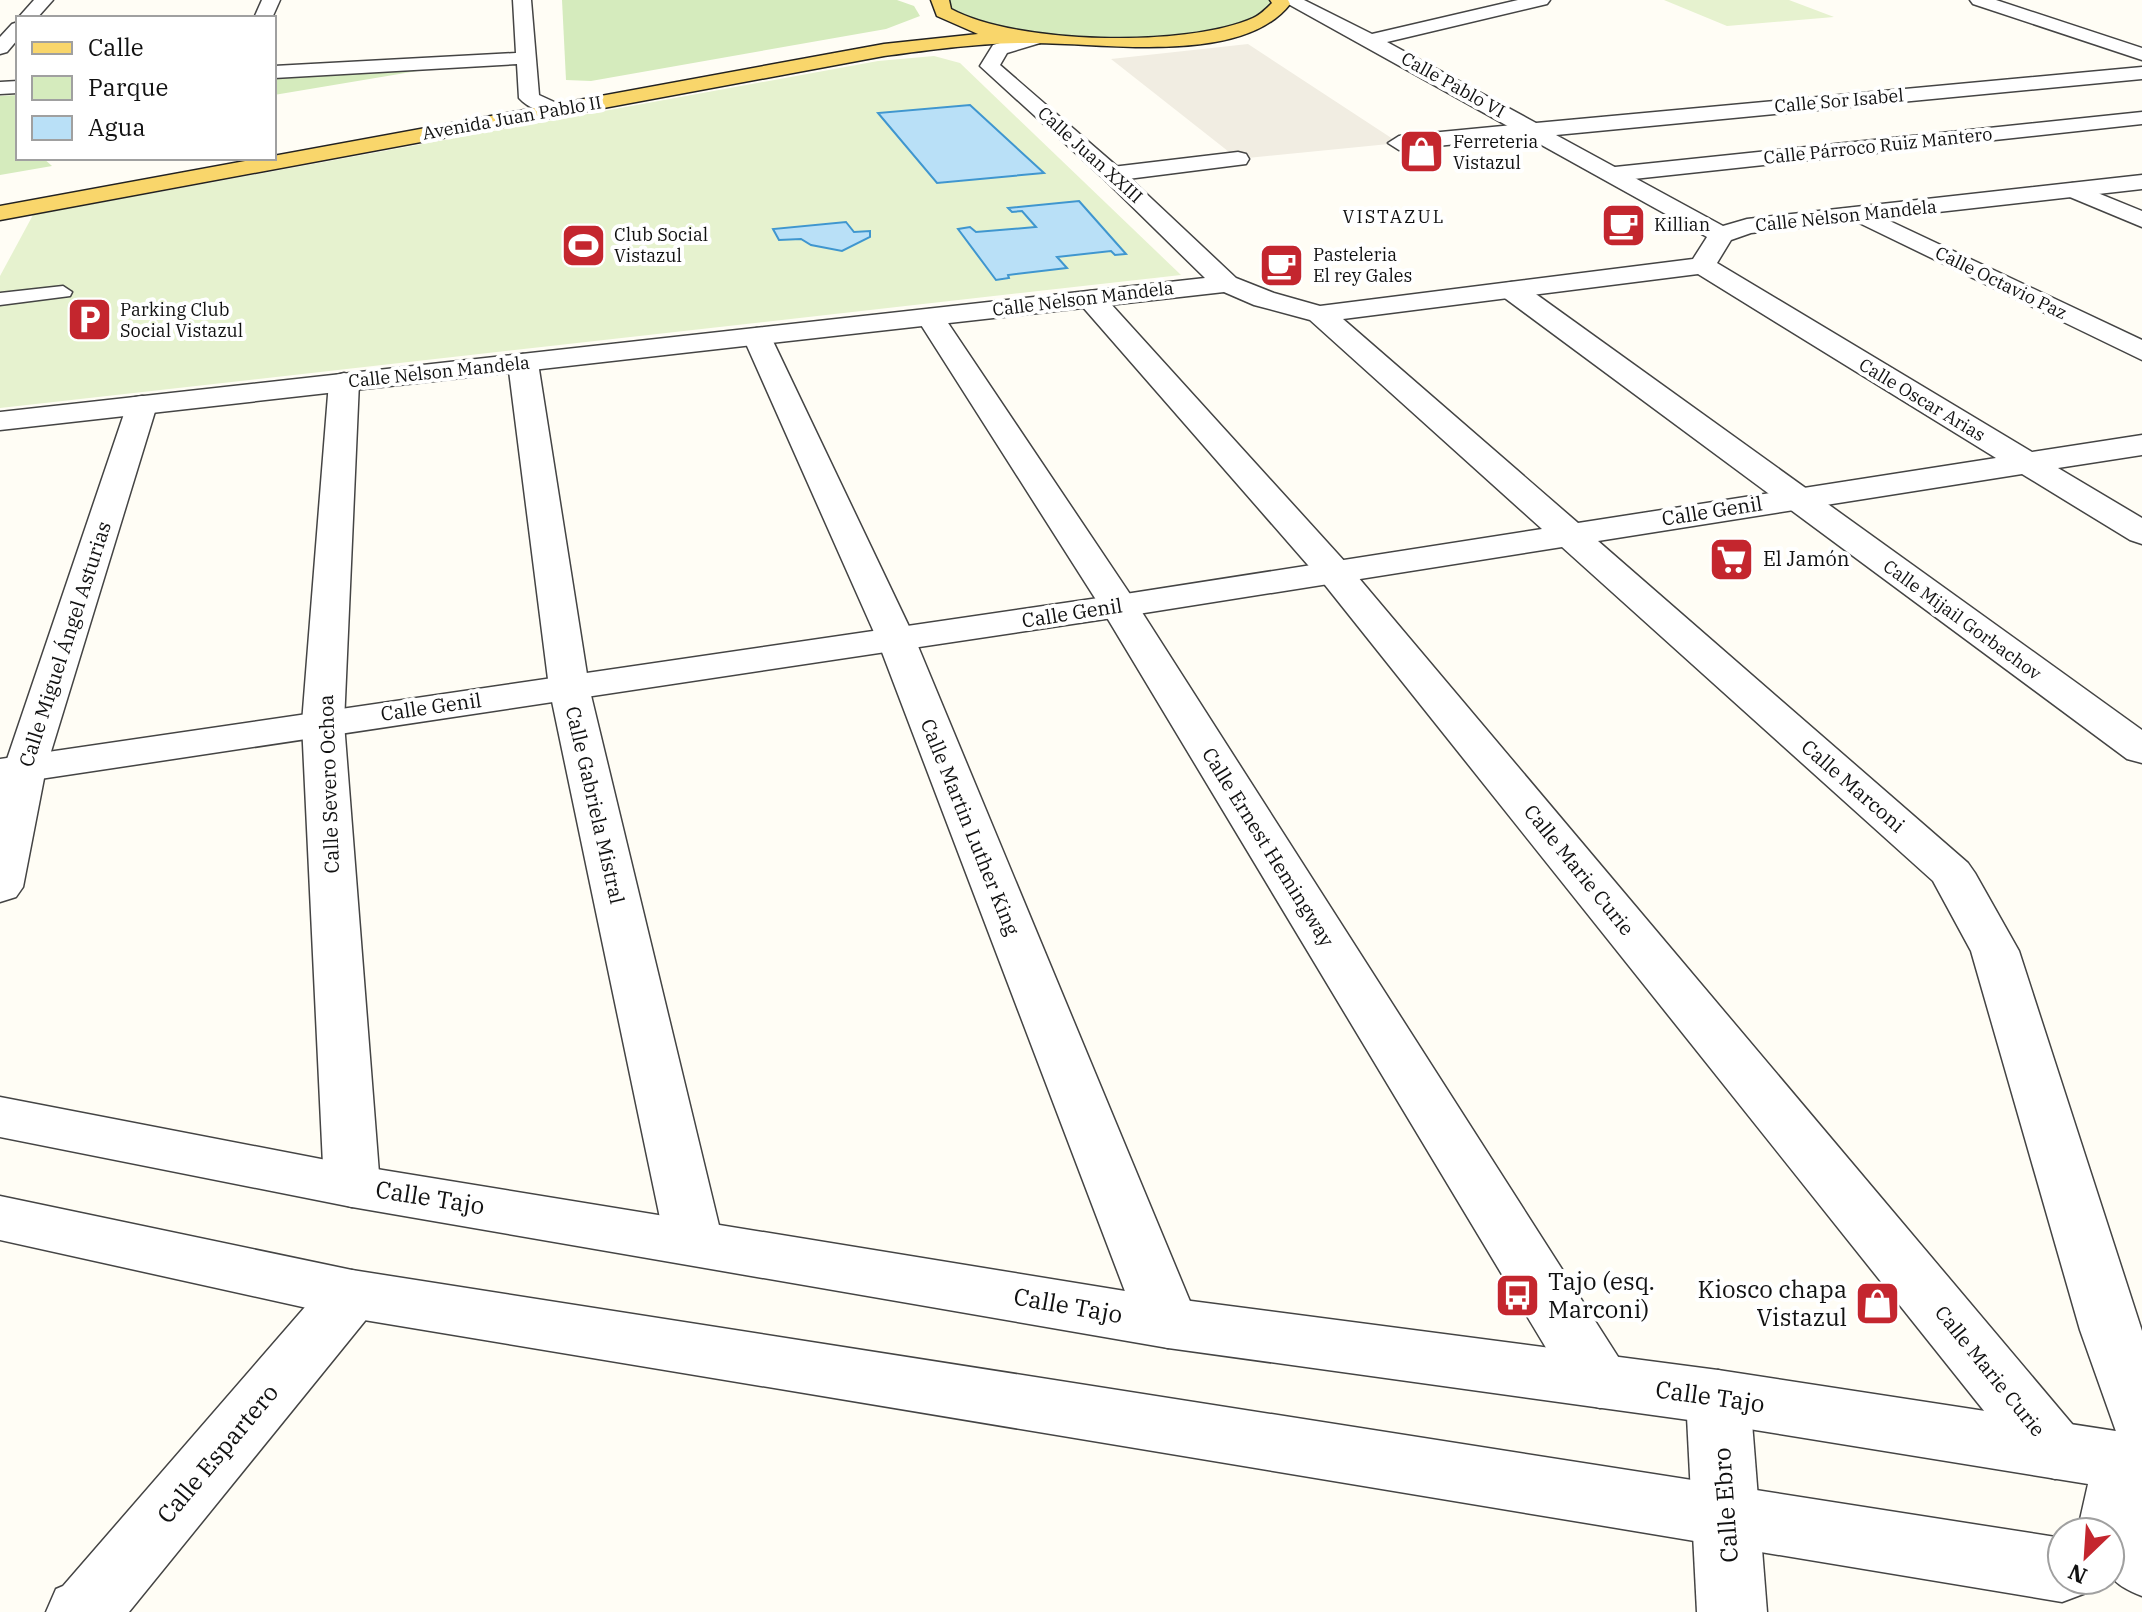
<svg xmlns="http://www.w3.org/2000/svg" width="2142" height="1612" font-family="'IBM Plex Serif',serif">
	<rect width="100%" height="100%" fill="#fffdf5"/>
	<g fill="#d5ebbd">
		<path d="M562,0H897L914,6L920,16L886,29L591,81L566,80Z"/>
		<path d="M940,0H1276V13L1229,32L1083,42L960,22Z"/>
		<path d="M441,67L274,95V78Z"/>
		<path d="M18,95V158H43L52,166L0,175V96Z"/>
	</g>
	<g fill="#e6f2cf">
		<path d="M1664,0H1789L1834,17L1727,26Z"/>
		<path d="M934,56L960,63L1181,275L0,408V276L33,215L878,61Z"/>
	</g>
	<path fill="#f1ede2" d="M1248,44L1399,143L1238,159L1111,59Z"/>
	<g fill="#b9e0f7" stroke="#3f96cf" stroke-width="2">
		<path d="M970,105L1044,173L937,183L878,113Z"/>
		<path d="M1079,201L1126,254L1115,255L1111,251L1057,257L1067,268L1008,275L1009,278L996,280L958,229L970,227L976,232L1036,227L1022,211L1012,212L1008,208Z"/>
		<path d="M846,222L854,232L870,231V237L842,251L811,245L801,239L779,240L773,229Z"/>
	</g>
	<g fill="none" stroke-linecap="round" stroke-linejoin="round">
		<defs>
			<path id="service" d="M63,286L72,292L70,296L0,305V293Z"/>
			<g id="pedestrian">
				<path d="M2142,112V124L1615,181L1607,179L1603,174L1607,169L1615,167Z"/>
				<path d="M1535,123L1543,125L1546,130L1543,135L1399,150L1388,143L1399,136Z"/>
				<path d="M1238,152L1246,154L1249,159L1246,164L1112,181L1104,179L1100,174L1104,169L1112,167Z"/>
				<path d="M2073,183L2142,211V227L2065,195L2061,190L2065,185Z"/>
				<path d="M1860,207L2142,340V360L1851,219L1848,214L1851,209Z"/>
				<path d="M1512,282L1522,284L2142,730V763L2127,759L1502,296L1498,290L1502,284Z"/>
				<path d="M1091,291L1101,293L1347,564L2078,1431L2088,1451L2078,1471L2055,1479L2032,1471L1321,580L1081,305L1077,299L1081,293Z"/>
				<path d="M930,309L940,311L1138,606L1622,1363L1631,1382L1622,1401L1600,1408L1578,1401L1100,606L916,317L920,311Z"/>
				<path d="M757,328L767,331L771,337L915,639L1199,1323L1190,1341L1168,1348L1146,1341L1137,1323L877,639L743,337L747,331Z"/>
				<path d="M523,354L533,357L538,363L589,687L723,1242L715,1258L694,1265L673,1258L665,1242L549,687L508,363L513,357Z"/>
				<path d="M344,373L355,376L359,382L344,723L380,1186L372,1201L352,1207L332,1201L324,1186L302,723L329,382L333,376Z"/>
				<path d="M142,396L153,398L157,405L46,768L23,887L16,897L0,902V784L4,768L127,405L131,398Z"/>
			</g>
			<g id="minor">
				<path d="M34,0H53L37,18H18Z"/>
				<path d="M262,0H280L272,18H254Z"/>
				<path d="M513,0H531L539,95L563,106L567,110L563,114C549,118 528,108 519,98L517,64L274,78V66L516,53Z"/>
				<path d="M1281,0H1304L1372,34L1518,0H1550L1547,4L1387,42L1536,123L2142,67V79L1556,135L1723,226L1747,219L2142,175V189L1751,233L1731,240L1717,263L2032,452L2142,435V455L2058,468L2142,518V544L2130,540L2022,474L1598,541L1968,863L1975,873L2019,951L2142,1331V1449L2119,1440L2080,1330L1971,951L1933,881L1562,547L1119,617L0,785V759L1119,595L1542,529L1310,320L1254,305L1224,292L0,430V412L1205,278L1104,179L980,66L993,45L1033,33L1042,39L1040,43L1007,53L1000,65L1120,169L1236,278L1274,293L1320,306L1693,259L1707,237ZM1698,274L1996,458L1578,523L1343,319Z"/>
				<path d="M1970,0H1996L2142,48V60L1973,4Z"/>
				<path d="M18,22V39L7,52L0,54V37L12,24Z"/>
				<path d="M18,81V93L0,94V82Z"/>
				<path d="M352,1270L373,1277L382,1294L373,1311L129,1612H46L56,1589L63,1586L331,1277Z"/>
				<path d="M1718,1370L1740,1378L1750,1397L1767,1612H1697L1686,1397L1696,1378Z"/>
			</g>
			<g id="tertiary">
				<path d="M0,1097L352,1165L1168,1298L1718,1370L2142,1435V1596C2101,1580 2110,1572 2110,1532H2083L2079,1524L2088,1484L1718,1424L1168,1348L352,1207L0,1137Z"/>
				<path d="M0,1196L352,1270L2062,1538V1580H2092L2086,1593L2062,1602L352,1318L0,1240Z"/>
			</g>
			<path id="primary" d="M931,0H949L951,9C1015,44 1186,48 1253,18C1260,15 1266,9 1272,3L1270,0H1288L1290,4C1240,68 1096,41 1025,43C978,43 931,50 884,56L0,220V206L884,44L978,34L937,16Z"/>
		</defs>
		<use href="#service" stroke="#444" stroke-width="3"/>
		<use href="#pedestrian" stroke="#444" stroke-width="3"/>
		<use href="#minor" stroke="#444" stroke-width="3"/>
		<use href="#tertiary" stroke="#444" stroke-width="3"/>
		<use href="#primary" stroke="#222" stroke-width="3"/>
		<use href="#service" fill="#fff" fill-rule="evenodd"/>
		<use href="#pedestrian" fill="#fff" fill-rule="evenodd"/>
		<use href="#minor" fill="#fff" fill-rule="evenodd"/>
		<use href="#tertiary" fill="#fff" fill-rule="evenodd"/>
		<use href="#primary" fill="#f9d66b" fill-rule="evenodd"/>
	</g>
	<defs>
		<symbol id="shop-square" viewBox="-11 -11 22 22"><rect x="-9" y="-9" width="18" height="18" rx="4" fill="#c4262e" stroke="#fff"/><path d="M-5-2.5h2.3a2.7 3.5 0 0 1 5.4 0H5L5.5 6h-11ZM-1.5-2.5h3a1.5 2.3 0 0 0-3 0Z" fill="#fff"/></symbol>
		<symbol id="cafe-square" viewBox="-11 -11 22 22"><rect x="-9" y="-9" width="18" height="18" rx="4" fill="#c4262e" stroke="#fff"/><path d="M-5.5-4.5H6V0H3Q3 3.5 0 3.5H-2.5Q-5.5 3.5-5.5 0ZM3-3.2v2h1.7v-2ZM-6 4.5H4V6H-6Z" fill="#fff"/></symbol>
		<symbol id="stadium-square" viewBox="-11 -11 22 22"><rect x="-9" y="-9" width="18" height="18" rx="4" fill="#c4262e" stroke="#fff"/><path d="M0-5a6.5 5 0 1 0 0 10a6.5 5 0 1 0 0-10ZM-3.5-1.8h7v3.6h-7Z" fill="#fff"/></symbol>
		<symbol id="parking-square" viewBox="-11 -11 22 22"><rect x="-9" y="-9" width="18" height="18" rx="4" fill="#c4262e" stroke="#fff"/><path d="M-3.5-5.5H1a3.5 3.5 0 0 1 0 7H-1V5.5H-3.5ZM-1-3.4V-.6H.8a1.4 1.4 0 0 0 0-2.8Z" fill="#fff"/></symbol>
		<symbol id="supermarket-square" viewBox="-11 -11 22 22"><rect x="-9" y="-9" width="18" height="18" rx="4" fill="#c4262e" stroke="#fff"/><path d="M-6-5.5h2.5l.6 2H6L4.5 2H-2.5L-4.4-4H-6ZM-1.5 3.2a1.3 1.3 0 1 0 .1 0ZM3 3.2a1.3 1.3 0 1 0 .1 0Z" fill="#fff"/></symbol>
		<symbol id="bus-square" viewBox="-11 -11 22 22"><rect x="-9" y="-9" width="18" height="18" rx="4" fill="#c4262e" stroke="#fff"/><path d="M-5-6H5V4H4V6H2V4H-2V6H-4V4H-5ZM-3.5-4V0h7V-4ZM-3.5 1.2v1.5H-2V1.2ZM2 1.2v1.5H3.5V1.2Z" fill="#fff"/></symbol>
	</defs>
	<g fill-rule="evenodd">
		<use href="#shop-square" x="1396" y="126" width="51" height="51"/>
		<use href="#cafe-square" x="1598" y="200" width="51" height="51"/>
		<use href="#stadium-square" x="558" y="220" width="51" height="51"/>
		<use href="#cafe-square" x="1256" y="240" width="51" height="51"/>
		<use href="#parking-square" x="64" y="294" width="51" height="51"/>
		<use href="#supermarket-square" x="1706" y="534" width="51" height="51"/>
		<use href="#bus-square" x="1492" y="1270" width="51" height="51"/>
		<use href="#shop-square" x="1852" y="1278" width="51" height="51"/>
	</g>
	<g text-anchor="middle" stroke-width="8" stroke-linejoin="round" paint-order="stroke">
		<g font-size="18" fill="#111" stroke="#fff">
			<text transform="translate(1453 85) rotate(29)" y="6">Calle Pablo VI</text>
			<text transform="translate(1839 101) rotate(-5)" y="6">Calle Sor Isabel</text>
			<text transform="translate(512 118) rotate(-10)" y="6">Avenida Juan Pablo II</text>
			<text transform="translate(1878 146) rotate(-6)" y="6">Calle Párroco Ruiz Mantero</text>
			<text transform="translate(1090 155) rotate(42)" y="6">Calle Juan XXIII</text>
			<text transform="translate(1846 216) rotate(-6)" y="6">Calle Nelson Mandela</text>
			<text transform="translate(2001 283) rotate(26)" y="6">Calle Octavio Paz</text>
			<text transform="translate(1083 299) rotate(-7)" y="6">Calle Nelson Mandela</text>
			<text transform="translate(439 372) rotate(-6)" y="6">Calle Nelson Mandela</text>
			<text transform="translate(1922 400) rotate(31)" y="6">Calle Oscar Arias</text>
			<text transform="translate(1962 620) rotate(36)" y="6">Calle Mijail Gorbachov</text>
		</g>
		<g font-size="18" fill="#111" stroke="#fff" text-anchor="start">
			<text x="1453" y="148">Ferreteria<tspan x="1453" dy="21">Vistazul</tspan></text>
			<text x="1654" y="231">Killian</text>
			<text x="614" y="241">Club Social<tspan x="614" dy="21">Vistazul</tspan></text>
			<text x="1313" y="261">Pasteleria<tspan x="1313" dy="21">El rey Gales</tspan></text>
			<text x="120" y="316">Parking Club<tspan x="120" dy="21">Social Vistazul</tspan></text>
		</g>
		<g font-size="18" letter-spacing="2" fill="#111" stroke="#fff">
			<text x="1394" y="223">VISTAZUL</text>
		</g>
		<g font-size="20" fill="#111" stroke="#fff">
			<text transform="translate(1712 511) rotate(-9)" y="7">Calle Genil</text>
			<text transform="translate(1072 613) rotate(-9)" y="7">Calle Genil</text>
			<text transform="translate(65 644) rotate(-72)" y="7">Calle Miguel Ángel Asturias</text>
			<text transform="translate(431 707) rotate(-8)" y="7">Calle Genil</text>
			<text transform="translate(329 784) rotate(-92)" y="7">Calle Severo Ochoa</text>
			<text transform="translate(1853 786) rotate(41)" y="7">Calle Marconi</text>
			<text transform="translate(595 805) rotate(77)" y="7">Calle Gabriela Mistral</text>
			<text transform="translate(970 827) rotate(68)" y="7">Calle Martin Luther King</text>
			<text transform="translate(1268 847) rotate(58)" y="7">Calle Ernest Hemingway</text>
			<text transform="translate(1579 870) rotate(51)" y="7">Calle Marie Curie</text>
			<text transform="translate(1990 1371) rotate(51)" y="7">Calle Marie Curie</text>
		</g>
		<g font-size="20" fill="#111" stroke="#fff" text-anchor="start">
			<text x="1763" y="566">El Jamón</text>
		</g>
		<g font-size="24" fill="#111" stroke="#fff">
			<text transform="translate(430 1198) rotate(9)" y="8">Calle Tajo</text>
			<text transform="translate(1068 1306) rotate(10)" y="8">Calle Tajo</text>
			<text transform="translate(1710 1397) rotate(8)" y="8">Calle Tajo</text>
			<text transform="translate(218 1454) rotate(-50)" y="8">Calle Espartero</text>
			<text transform="translate(1726 1505) rotate(-94)" y="8">Calle Ebro</text>
		</g>
		<g font-size="24" fill="#111" stroke="#fff" text-anchor="start">
			<text x="1548" y="1290">Tajo (esq.<tspan x="1548" dy="28">Marconi)</tspan></text>
			<text x="1847" y="1298" text-anchor="end">Kiosco chapa<tspan x="1847" dy="28">Vistazul</tspan></text>
		</g>
	</g>
	<rect x="16" y="16" width="260" height="144" fill="#ffffff" stroke="#a0a0a0" stroke-width="2"/>
	<rect x="32" y="42" width="40" height="12" fill="#f9d66b" stroke="#a0a0a0" stroke-width="2"/>
	<text x="88" y="56" font-size="24" fill="#111111">Calle</text>
	<rect x="32" y="76" width="40" height="24" fill="#d5ebbd" stroke="#a0a0a0" stroke-width="2"/>
	<text x="88" y="96" font-size="24" fill="#111111">Parque</text>
	<rect x="32" y="116" width="40" height="24" fill="#b9e0f7" stroke="#a0a0a0" stroke-width="2"/>
	<text x="88" y="136" font-size="24" fill="#111111">Agua</text>
	<g transform="translate(2086 1556) rotate(205)"><circle r="38" fill="#ffffff" stroke="#a0a0a0" stroke-width="2"/>
	<path d="M0-6L14 30L0 20L-14 30Z" fill="#c4262e"/>
	<text y="-12" font-size="22" font-weight="bold" text-anchor="middle" fill="#111111">N</text>
	</g>
</svg>
